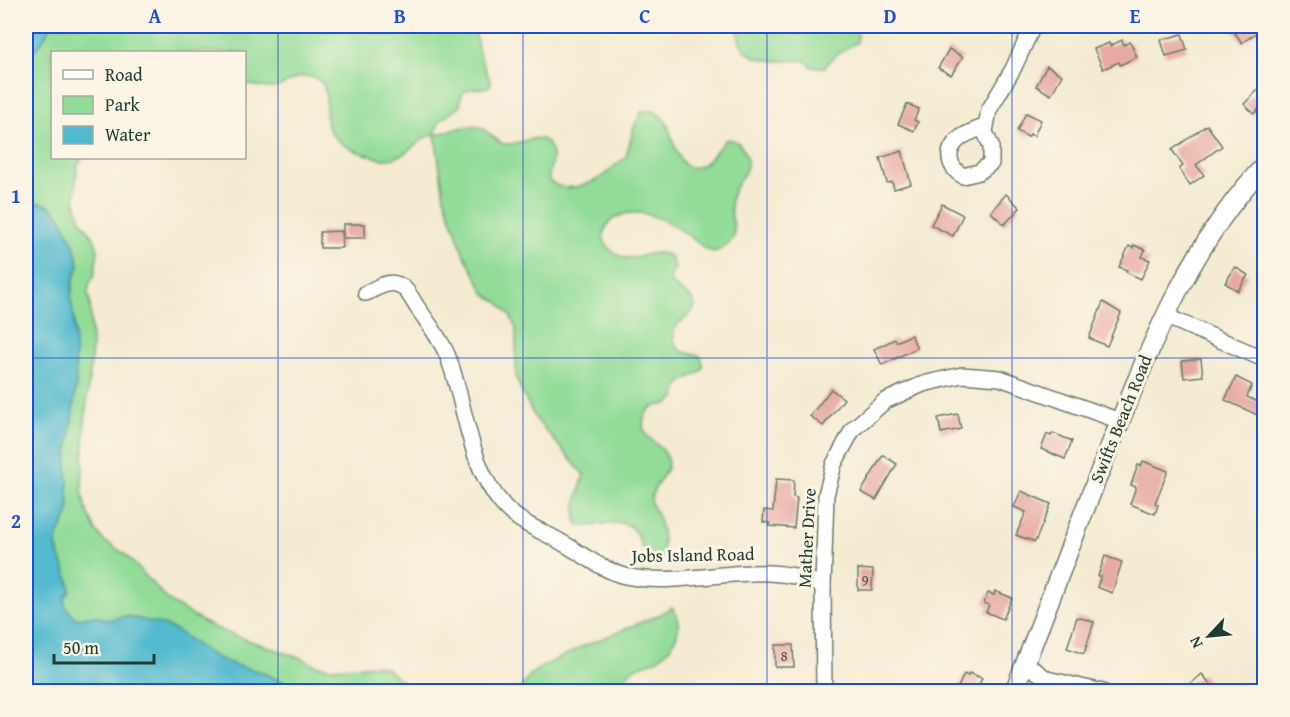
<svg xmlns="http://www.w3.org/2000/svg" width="1290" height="717" font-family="'Gentium Book Plus',serif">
	<rect width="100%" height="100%" fill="#fcf5e5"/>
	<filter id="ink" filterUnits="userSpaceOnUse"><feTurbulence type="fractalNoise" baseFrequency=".0167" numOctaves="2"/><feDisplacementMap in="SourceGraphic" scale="12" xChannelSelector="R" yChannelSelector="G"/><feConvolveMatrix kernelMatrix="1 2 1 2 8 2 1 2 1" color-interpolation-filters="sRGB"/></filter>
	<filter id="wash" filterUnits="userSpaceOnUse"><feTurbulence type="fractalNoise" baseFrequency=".008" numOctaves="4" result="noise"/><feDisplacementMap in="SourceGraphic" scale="24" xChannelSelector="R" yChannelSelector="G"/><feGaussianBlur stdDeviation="1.35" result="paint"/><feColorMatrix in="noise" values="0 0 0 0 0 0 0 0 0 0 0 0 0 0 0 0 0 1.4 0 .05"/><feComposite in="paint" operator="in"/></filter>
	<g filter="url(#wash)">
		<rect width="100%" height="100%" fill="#f4ebd2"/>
		<g fill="#92dc98" stroke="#588c66" stroke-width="1.5">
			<path d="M51,26H470L475,30L479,54L491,83L490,86C475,92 460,82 460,106L439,122L435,134C450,133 467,122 481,128C490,132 495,141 504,144C521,148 544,123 552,154C554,162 548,170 549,181C553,183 558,186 562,187C575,190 598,181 608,172C614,167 619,162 626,157L634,127L642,111H654C659,115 665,119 667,124C674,138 678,182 705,163C714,156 718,146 727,139C736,140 740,143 744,151C755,172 734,180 731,198C727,222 749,239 714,252C700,248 699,242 688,235C670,222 641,206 619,216C612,219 606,224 604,232C602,240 607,247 613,252C633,268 651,245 670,256L675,268C659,291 690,287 695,305C693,320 670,320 674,339C675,344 677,348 681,351C687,354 694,353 700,356C712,377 686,374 680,384C676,390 678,399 669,403C661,407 651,403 646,414C634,437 661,442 666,455C674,472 651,484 651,501C651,507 656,512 658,517C663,530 664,545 662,558C638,559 641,533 630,526C614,517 594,530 577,525C573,506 579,493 584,475L535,418L522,392L516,378V329L510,315L498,302L485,294L463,252L444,197L435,134C415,138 407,161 383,159C379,159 374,156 369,155C354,152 332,141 327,124C323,109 333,87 315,78C298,71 288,86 272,88C263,88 253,85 245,84L244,52H52V158H82L77,167L75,199L81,220L94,238L98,250L94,277L89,284L88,294L90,302L92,347L85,422L82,489L85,506L96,531L104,541L125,554L170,602L205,623L227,633L301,658L315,665L330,668L377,665L386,668L413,691H304L261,672L237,666L213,656L175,630L164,625L127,616L106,620L98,616H88L75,619L65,606V598L70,591L69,581L56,546L58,536L69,512L67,463L76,385L74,322L71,297L73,280L79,265L74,245L60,216L50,206L41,203L26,204V60L41,43Z"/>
			<path d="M738,26H855L858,35L857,42L835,55L825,67H812L804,60C776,62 736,65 738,26Z"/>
			<path d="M672,607C686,628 674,651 652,662C645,665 637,665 631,671C624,676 622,683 620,691H519L531,674L540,668L582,647L661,614Z"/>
		</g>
		<g fill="#52bacf" stroke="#387c82" stroke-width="1.5">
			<path d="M26,26H51L41,43L26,60Z"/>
			<path d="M41,203L50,206L60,216L74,245L79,265L73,280L71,297L74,322L76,385L67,463L69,512L58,536L56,546L69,581L70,591L65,598V606L76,619L88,616H98L106,620L127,616L164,625L175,630L213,656L237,666L261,672L304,691H26V204Z"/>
		</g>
		<g id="blocks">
			<g fill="#e7aaa2">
				<path d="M1230,26H1264V27L1242,43Z"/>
				<path d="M1182,34L1187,50L1166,56L1161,40Z"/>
				<path d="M1122,40L1124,45L1130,42L1137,57L1120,65L1119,62L1103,69L1094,49L1109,43L1110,46Z"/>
				<path d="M949,49L963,57L951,75L938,68Z"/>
				<path d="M1047,66L1062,75L1051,95L1036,86Z"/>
				<path d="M1264,84V103L1254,114L1244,104Z"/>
				<path d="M907,104L919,109L914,120L918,122L914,131L898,124Z"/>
				<path d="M1026,113L1041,120L1034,136L1030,134L1028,137L1017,131Z"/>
				<path d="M1207,125L1222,146L1196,165L1204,175L1190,185L1179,169L1183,166L1172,150Z"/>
				<path d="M902,151L911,184L894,189L892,182L887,183L880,158Z"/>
				<path d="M1006,194L1020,208L1004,225L991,212Z"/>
				<path d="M942,204L963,215L953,236L931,225Z"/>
				<rect x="343" y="224" width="22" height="14"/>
				<path d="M341,231L342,248H320V232Z"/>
				<path d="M1134,245L1145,250L1142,257L1150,260L1141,279L1126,272L1127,270L1119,267L1129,246L1133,248Z"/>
				<path d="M1235,267L1248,275L1238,291L1225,283Z"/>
				<path d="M1103,302L1121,313L1107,346L1089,338Z"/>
				<path d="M911,335L917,348L882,365L874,349L895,339L896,342Z"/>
				<path d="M1201,359L1203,376L1184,378L1182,361Z"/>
				<path d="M1236,377L1252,385L1247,397L1264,405V418L1225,400Z"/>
				<path d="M831,389L844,399L823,426L810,416Z"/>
				<path d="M958,414L961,429L941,433L938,418Z"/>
				<path d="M1053,433L1072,441L1065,459L1041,449L1047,434L1051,436Z"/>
				<path d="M883,455L897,464L876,500L861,492Z"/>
				<path d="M1143,461L1168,471L1155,503L1158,505L1155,514L1130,504L1136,487L1131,485L1134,476L1138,465L1141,466Z"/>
				<path d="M776,479L794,480L793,497L797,498L794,528L769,526L770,523L763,522L764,510L773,511Z"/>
				<path d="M1021,491L1051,504L1035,542L1016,535L1026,512L1014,507Z"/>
				<path d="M1105,556L1122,562L1112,593L1097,587L1101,576H1098Z"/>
				<path d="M858,569L873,570L872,590H858Z"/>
				<path d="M995,591L1012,598L1003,619L986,612L989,605L984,603L988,593L994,595Z"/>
				<path d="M1077,617L1094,622L1084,654L1067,648Z"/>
				<path d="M775,645H793L794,667H775Z"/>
				<path d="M969,673L982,678L976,692H956L964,674L968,676Z"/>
				<path d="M1202,674L1217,692H1181Z"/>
			</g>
		</g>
	</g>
	<g filter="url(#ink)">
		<use href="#blocks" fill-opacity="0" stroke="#6a7a6b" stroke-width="1.5"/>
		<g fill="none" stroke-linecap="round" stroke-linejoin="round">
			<defs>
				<g id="minor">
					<path d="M986,126C977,130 966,133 959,139C944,152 949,168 963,176L979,172L991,163V146L985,132L989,110L1013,69L1033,26"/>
					<path d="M366,293C375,289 386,281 396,284C406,286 412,299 417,307C428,323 441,339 448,357C466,405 468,465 503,505C517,522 542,531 561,542C581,553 602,570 625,576C689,590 764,555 823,586"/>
					<path d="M1165,316L1264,359"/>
					<path d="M1025,663L1047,679L1103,692"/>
					<path d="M824,692L823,586L826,495L834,464L853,429L885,401L923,384L962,375L1000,378L1120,421"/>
				</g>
				<path id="tertiary" d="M1014,692C1048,606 1080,519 1115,434C1152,340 1194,240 1264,166"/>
			</defs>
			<use href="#minor" stroke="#6a7a6b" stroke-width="18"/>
			<use href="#tertiary" stroke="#6a7a6b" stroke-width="21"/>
			<use href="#minor" stroke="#fff" stroke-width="15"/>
			<use href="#tertiary" stroke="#fff" stroke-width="18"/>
		</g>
	</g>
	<path fill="none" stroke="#1d4ed8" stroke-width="1.5" stroke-opacity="0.55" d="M278,26V692M523,26V692M767,26V692M1012,26V692M26,358H1264"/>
	<g text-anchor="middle" stroke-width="6" stroke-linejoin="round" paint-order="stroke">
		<g font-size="15" fill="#515850">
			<text x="865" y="585">9</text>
			<text x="784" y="661">8</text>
		</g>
		<g font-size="18" fill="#1f3d34" stroke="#fcf5e5">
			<text transform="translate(1121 419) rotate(-68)" y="6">Swifts Beach Road</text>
			<text transform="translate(807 538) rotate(-87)" y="6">Mather Drive</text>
			<text transform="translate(693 555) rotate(-1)" y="6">Jobs Island Road</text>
		</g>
	</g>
	<rect width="1290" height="717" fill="none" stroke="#fcf5e5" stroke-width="66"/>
	<rect x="51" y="51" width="195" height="108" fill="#fcf5e5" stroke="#a4ab9e" stroke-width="1.5"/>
	<rect x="63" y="70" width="30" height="9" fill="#ffffff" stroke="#a4ab9e" stroke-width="1.5"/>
	<text x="105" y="81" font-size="18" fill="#1f3d34">Road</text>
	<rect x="63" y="96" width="30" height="18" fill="#92dc98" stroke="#a4ab9e" stroke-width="1.5"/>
	<text x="105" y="111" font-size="18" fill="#1f3d34">Park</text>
	<rect x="63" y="126" width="30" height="18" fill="#52bacf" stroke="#a4ab9e" stroke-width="1.5"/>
	<text x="105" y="141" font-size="18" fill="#1f3d34">Water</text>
	<g transform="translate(1209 636) rotate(244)" stroke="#fcf5e5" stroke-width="4.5" paint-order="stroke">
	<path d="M0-4.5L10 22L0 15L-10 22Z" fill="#1f3d34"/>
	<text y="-9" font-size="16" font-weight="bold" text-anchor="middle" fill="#1f3d34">N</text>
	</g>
	<path d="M54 654v9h100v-9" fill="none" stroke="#1f3d34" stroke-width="3"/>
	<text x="63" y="654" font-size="18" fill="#1f3d34" stroke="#fcf5e5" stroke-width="4.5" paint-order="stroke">50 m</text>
	<rect x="33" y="33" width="1224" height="651" fill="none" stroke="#1d4ed8" stroke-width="2"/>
	<g font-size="20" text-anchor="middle" font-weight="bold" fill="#1d4ed8">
		<text x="155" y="23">A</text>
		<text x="400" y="23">B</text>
		<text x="645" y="23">C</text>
		<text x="890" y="23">D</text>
		<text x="1135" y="23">E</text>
		<text x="16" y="203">1</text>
		<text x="16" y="528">2</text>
	</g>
</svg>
